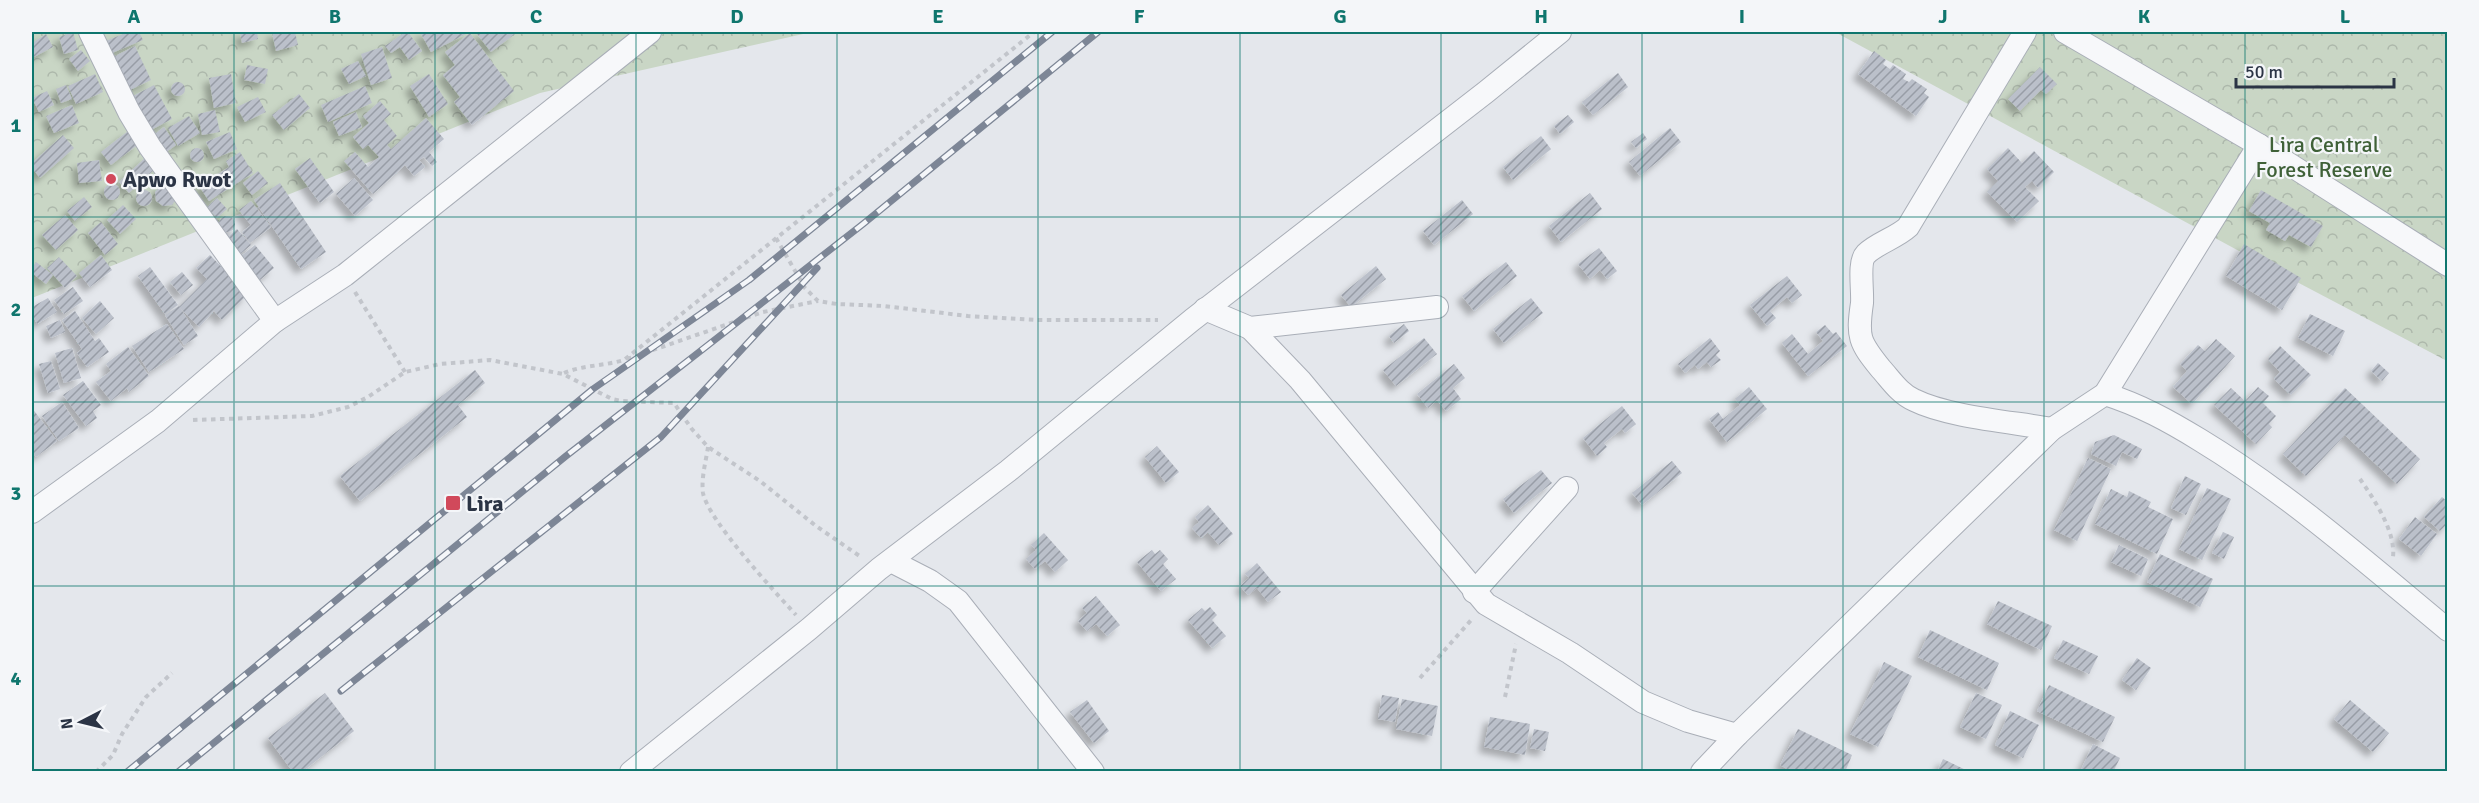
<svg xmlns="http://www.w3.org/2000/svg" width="2479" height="803" font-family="Signika,sans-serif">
	<defs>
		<pattern id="park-crowns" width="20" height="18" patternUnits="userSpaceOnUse" patternTransform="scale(1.5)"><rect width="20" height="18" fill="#c9d6c5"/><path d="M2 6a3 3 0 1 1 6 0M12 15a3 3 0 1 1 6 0" fill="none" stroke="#adb8ab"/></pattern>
		<pattern id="building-hatch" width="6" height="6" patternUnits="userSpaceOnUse" patternTransform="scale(1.5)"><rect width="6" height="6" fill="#bbc0ca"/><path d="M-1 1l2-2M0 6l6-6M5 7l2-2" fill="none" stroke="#989da6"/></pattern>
		<filter id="shadow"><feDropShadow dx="-5.5" dy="5.5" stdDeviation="3" flood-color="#0004"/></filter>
	</defs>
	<rect width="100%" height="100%" fill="#e4e7ec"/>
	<g fill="url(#park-crowns)">
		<path d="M32,32H812L540,93L32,298Z"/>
		<path d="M1835,32H2447V361L2263,264Z"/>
	</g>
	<g fill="url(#building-hatch)" filter="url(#shadow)">
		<path d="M73,32L78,50L64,54L59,37Z"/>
		<path d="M128,32H139L143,40L112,53L106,41Z"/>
		<path d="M240,32H257L258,39L242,43Z"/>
		<path d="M272,32H295L298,45L276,51Z"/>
		<path d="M405,32H408L422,51L409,60L400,47L391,53L385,46Z"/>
		<path d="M420,32H470L431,52Z"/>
		<path d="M481,32H512L515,34L491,52L477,34Z"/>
		<path d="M470,33L514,91L472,125L454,102L460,97L443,75L455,65L445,52Z"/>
		<path d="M46,34L53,47L32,58V43Z"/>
		<path d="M135,46L151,80L130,90L113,57Z"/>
		<path d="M382,47L392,78L371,85L361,54Z"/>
		<path d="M81,50L90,61L78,71L69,59Z"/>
		<path d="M1874,51L1886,60L1883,64L1890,69L1893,65L1906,74L1903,79L1909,82L1912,79L1927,89L1924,93L1929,97L1916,116L1858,74Z"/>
		<path d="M358,61L366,76L349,84L341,69Z"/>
		<path d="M247,65L268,69L265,84L244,80Z"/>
		<path d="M2040,67L2057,84L2046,94L2041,90L2020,111L2008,99Z"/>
		<path d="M1618,73L1628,87L1593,115L1582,102Z"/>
		<path d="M95,74L103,92L76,104L68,86Z"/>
		<path d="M231,74L236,103L214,108L209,78Z"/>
		<path d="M429,74L448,104L429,117L410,86Z"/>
		<circle cx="178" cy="89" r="7"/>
		<path d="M66,85L72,99L61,103L56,89Z"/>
		<path d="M154,85L172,119L151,130L133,96Z"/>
		<path d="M365,86L372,103L328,122L321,105Z"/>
		<path d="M47,91L54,105L39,112L32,98Z"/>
		<path d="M299,94L310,108L284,130L272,115Z"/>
		<path d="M258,97L266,112L245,122L237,107Z"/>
		<path d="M380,101L391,114L384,120L397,136L387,145L391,149L426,118L444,139L429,152L437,162L432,166L424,157L419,160L425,167L414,176L405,165L373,194L344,161L355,152L368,167L379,157L368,145L363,149L353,137L369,123L363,116Z"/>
		<path d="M72,105L79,123L54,133L46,116Z"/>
		<path d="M215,110L220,132L202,135L198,114Z"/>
		<path d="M356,112L362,127L339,136L333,122Z"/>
		<path d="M1568,115L1574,122L1560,134L1554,126Z"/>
		<path d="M189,116L200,133L178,146L168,128Z"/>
		<path d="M164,127L176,145L161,156L149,138Z"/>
		<path d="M1670,128L1681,142L1640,176L1629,162Z"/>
		<path d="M128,131L139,144L111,165L101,152Z"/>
		<path d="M230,132L237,149L214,159L206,142Z"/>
		<path d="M1643,133L1647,139L1636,148L1631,142Z"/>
		<path d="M63,135L74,148L40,178L32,168V163Z"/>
		<path d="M1541,136L1551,149L1513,180L1503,167Z"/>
		<path d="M2008,148L2022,163L2034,151L2054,172L2038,188L2032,181L2025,187L2039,201L2017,222L1987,192L1998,181L1987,169Z"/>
		<circle cx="197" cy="155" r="7"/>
		<path d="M240,152L253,173L209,201L199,186L229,167L226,161Z"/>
		<path d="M147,156L157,167L129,193L119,182Z"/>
		<path d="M310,158L334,192L320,203L295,169Z"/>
		<path d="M99,160L102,181L79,183L77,163Z"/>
		<path d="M258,171L268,183L252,195L243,183Z"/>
		<path d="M354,178L373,200L355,216L336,194Z"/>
		<path d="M280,183L326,252L301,269L254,200Z"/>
		<circle cx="112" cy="192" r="8"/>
		<path d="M169,184L177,198L172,205L163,206L156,201L155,192L161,185Z"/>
		<circle cx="144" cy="198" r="8"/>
		<path d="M2261,190L2323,226L2311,247L2289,235L2285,241L2266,230L2270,223L2249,211Z"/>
		<path d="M1590,193L1602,209L1561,242L1549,226Z"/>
		<path d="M84,197L92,207L75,221L67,211Z"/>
		<path d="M217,198L227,209L217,218L207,207Z"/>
		<path d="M1462,200L1473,214L1434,245L1423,231Z"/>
		<path d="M251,201L271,227L250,243L242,232L251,225L239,210Z"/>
		<path d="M123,205L136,219L120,234L107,220Z"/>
		<path d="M65,215L78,230L56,250L42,235Z"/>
		<circle cx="227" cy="224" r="8"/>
		<path d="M101,222L118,244L105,255L88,233Z"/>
		<path d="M237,229L251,245L237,257L223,241Z"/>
		<path d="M2244,244L2301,278L2282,310L2226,276Z"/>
		<path d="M255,245L274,268L260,280L240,257Z"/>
		<path d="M1599,248L1617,271L1607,279L1600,270L1590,279L1578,264Z"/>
		<path d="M101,255L112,270L90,287L79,273Z"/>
		<path d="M210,255L248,294L222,320L214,311L199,327L179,307L207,279L196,268Z"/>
		<path d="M59,257L77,276L65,288L47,268Z"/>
		<path d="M36,262L53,275L46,284L32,273V268Z"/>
		<path d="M1506,262L1517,276L1474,311L1462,296Z"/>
		<path d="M1376,266L1386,279L1351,307L1341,295Z"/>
		<path d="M150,267L178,305L165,314L138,276Z"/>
		<path d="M182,272L193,285L181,295L170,282Z"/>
		<path d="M1787,276L1802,295L1792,303L1787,297L1770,311L1776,318L1767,326L1750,305Z"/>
		<path d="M73,287L83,301L64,314L54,300Z"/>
		<path d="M48,298L57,312L37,324L32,314V307Z"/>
		<path d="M1531,298L1543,313L1504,343L1493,329Z"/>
		<path d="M100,301L114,318L96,334L82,318Z"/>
		<path d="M179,306L198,336L184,345L165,315Z"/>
		<path d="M75,311L95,341L99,338L109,352L87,367L77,353L82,349L62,320Z"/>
		<path d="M2310,314L2345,331L2333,356L2298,338Z"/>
		<path d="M60,320L65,332L51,338L46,326Z"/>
		<path d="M167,324L184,349L149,372L132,346Z"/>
		<path d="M1404,324L1409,331L1394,343L1389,336Z"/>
		<path d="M1825,325L1833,334L1836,332L1847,346L1808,376L1782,343L1792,334L1808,354L1823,341L1816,332Z"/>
		<path d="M1424,338L1437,354L1396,386L1383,370Z"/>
		<path d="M1710,338L1720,351L1716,355L1721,360L1711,367L1707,362L1698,369L1695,365L1685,373L1678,364Z"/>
		<path d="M2216,339L2235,356L2192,404L2173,387L2187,371L2180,364L2198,345L2205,351Z"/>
		<path d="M2280,346L2311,375L2291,395L2274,379L2280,372L2268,359Z"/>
		<path d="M128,347L149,376L129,392L127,388L111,401L96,382L111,371L106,364Z"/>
		<path d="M72,348L81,378L64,383L55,353Z"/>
		<path d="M51,361L60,389L48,393L39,364Z"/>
		<path d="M2378,363L2389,373L2382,381L2371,371Z"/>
		<path d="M1454,364L1465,378L1453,388L1461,399L1446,411L1437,400L1428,408L1417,394Z"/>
		<path d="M475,370L485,383L458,405L467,417L360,501L340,476Z"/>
		<path d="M83,381L101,405L93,411L97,418L86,426L63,395Z"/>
		<path d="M1749,387L1767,409L1727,442L1709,419L1718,412L1723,419L1740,405L1735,399Z"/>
		<path d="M2258,387L2269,396L2263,403L2276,416L2269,424L2272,427L2256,444L2214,405L2231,388L2245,401Z"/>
		<path d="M2345,388L2420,459L2397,484L2345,435L2306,476L2283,454Z"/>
		<path d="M62,402L79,428L59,441L42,416Z"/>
		<path d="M1622,406L1636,424L1625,433L1622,429L1604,443L1607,447L1597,456L1583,438Z"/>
		<path d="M32,408L57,441L36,457L32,451Z"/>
		<path d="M2114,435L2142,449L2137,459L2122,452L2116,466L2091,454L2095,442Z"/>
		<path d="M1157,446L1179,472L1166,483L1145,457Z"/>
		<path d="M2088,458L2111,469L2077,541L2054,530Z"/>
		<path d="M1672,461L1682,473L1642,505L1632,493Z"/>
		<path d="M1541,470L1552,483L1514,513L1503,499Z"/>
		<path d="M2185,476L2201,484L2186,515L2171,508Z"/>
		<path d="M2207,488L2231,499L2202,560L2179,549Z"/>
		<path d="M2111,489L2127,497L2129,491L2151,502L2148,507L2173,519L2157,554L2095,524Z"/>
		<path d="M2442,497L2448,502V523L2440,531L2424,517Z"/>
		<path d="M1208,505L1233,534L1219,545L1208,532L1201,538L1192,528L1199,522L1195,517Z"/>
		<path d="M2415,517L2437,534L2421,556L2399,539Z"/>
		<path d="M2223,532L2234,537L2224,559L2212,553Z"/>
		<path d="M1044,533L1068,560L1055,572L1045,561L1035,569L1026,559L1036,550L1031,545Z"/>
		<path d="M2119,545L2148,559L2141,576L2111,562Z"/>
		<path d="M1152,550L1155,554L1160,550L1168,559L1163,564L1176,579L1161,591L1137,562Z"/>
		<path d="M2160,554L2213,579L2200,607L2147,582Z"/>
		<path d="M1257,563L1281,592L1268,602L1257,588L1248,595L1240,586L1249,578L1245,574Z"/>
		<path d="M1096,596L1120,625L1107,636L1096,624L1087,631L1078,621L1087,613L1082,608Z"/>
		<path d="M1998,601L2052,626L2041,650L1987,624Z"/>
		<path d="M1210,607L1217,615L1212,620L1226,636L1212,648L1188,620L1202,608L1205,611Z"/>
		<path d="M1930,630L1999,663L1987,690L1918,657Z"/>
		<path d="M2063,640L2098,656L2089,674L2054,658Z"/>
		<path d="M2137,658L2151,668L2136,690L2122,680Z"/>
		<path d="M1884,662L1912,676L1878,747L1850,734Z"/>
		<path d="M2049,685L2115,717L2103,742L2037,711Z"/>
		<path d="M325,693L354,731L302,772H293L268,738Z"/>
		<path d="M1976,693L2002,705L1986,739L1960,727Z"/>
		<path d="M1382,695L1399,698L1395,722L1378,719Z"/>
		<path d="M1402,699L1438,706L1432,736L1396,729Z"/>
		<path d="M1087,700L1109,731L1094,743L1070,712Z"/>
		<path d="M2350,700L2389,733L2373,752L2334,719Z"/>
		<path d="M2010,711L2039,725L2023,758L1995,745Z"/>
		<path d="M1490,717L1530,724L1525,755L1484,747Z"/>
		<path d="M1534,729L1549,732L1545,751L1530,748Z"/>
		<path d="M1798,729L1852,755L1845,772H1793L1780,765Z"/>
		<path d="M2093,744L2120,758L2113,772H2080Z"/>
		<path d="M1943,759L1970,772H1937Z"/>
	</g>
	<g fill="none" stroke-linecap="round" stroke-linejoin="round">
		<defs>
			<g id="minor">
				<path d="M90,32L129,112L150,147L275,321"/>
				<path d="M2025,32L1908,227C1896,238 1877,243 1866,254C1858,262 1863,290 1862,303C1857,337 1859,342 1881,369C1891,380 1900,394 1914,400C1948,417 2013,422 2052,429"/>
				<path d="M2065,32L2259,145L2448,265"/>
				<path d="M1205,309L1250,328L1437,307"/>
				<path d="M1250,328L1300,380L1486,604L1570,653L1643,702L1688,721L1737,735"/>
				<path d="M2105,394C2140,405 2169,421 2200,440C2289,494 2367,563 2448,630"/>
				<path d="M32,512L158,421L275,321L345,275L650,32"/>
				<path d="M891,561L930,581L958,601L1093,772"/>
				<path d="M1474,592L1567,488"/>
				<path d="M631,772L809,629L879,569L1008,471L1192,320L1486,92L1560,32"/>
				<path d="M1702,772L1737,735L2052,429L2105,394L2259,145"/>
			</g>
		</defs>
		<use href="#minor" stroke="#a9aeb7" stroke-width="24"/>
		<g stroke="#c2c5cb" stroke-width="4" stroke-dasharray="4.5 4.5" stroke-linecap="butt">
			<path d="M776,238L805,288L818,301L837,304L884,306L968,316L1037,320H1158"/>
			<path d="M355,292L405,372"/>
			<path d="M627,359L763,312L818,301"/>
			<path d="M564,373C583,365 604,366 624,360L1034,32"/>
			<path d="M193,420L312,416L348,407L368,397L405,372L440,364L490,360L563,374L612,399L622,401L674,403L691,428L708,447L760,481L816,526L861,557"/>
			<path d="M708,447C706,461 701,478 703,493C708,520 776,593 796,615"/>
			<path d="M2360,479C2374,499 2396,532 2393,557"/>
			<path d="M1420,678L1473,618"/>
			<path d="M1505,697L1516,644"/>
			<path d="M96,772L113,755L122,734L146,697L172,673"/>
		</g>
		<use href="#minor" stroke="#f7f8fa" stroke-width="22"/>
		<defs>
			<g id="rail">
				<path d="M341,691L661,437L817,268"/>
				<path d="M127,772L593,389L749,280L1052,32"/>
				<path d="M178,772L566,456L863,224L1098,32"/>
			</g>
		</defs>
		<use href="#rail" stroke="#7d8696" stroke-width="7"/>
		<use href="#rail" stroke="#f4f6f9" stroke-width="4.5" stroke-dasharray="14" stroke-linecap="butt"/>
	</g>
	<path fill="none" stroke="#0f766e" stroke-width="1.5" stroke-opacity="0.55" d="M234,32V772M435,32V772M636,32V772M837,32V772M1038,32V772M1240,32V772M1441,32V772M1642,32V772M1843,32V772M2044,32V772M2245,32V772M32,217H2448M32,402H2448M32,586H2448"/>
	<g fill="#d1495b" stroke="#f4f6f9" stroke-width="2">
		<circle cx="111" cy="179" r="6"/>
		<rect x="445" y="495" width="16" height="16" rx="3"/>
	</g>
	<g text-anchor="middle" stroke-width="4.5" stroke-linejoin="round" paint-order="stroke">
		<g font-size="22" fill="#3f6138" stroke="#f4f6f9">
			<text x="2324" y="152">Lira Central<tspan x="2324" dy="25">Forest Reserve</tspan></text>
		</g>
		<g font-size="22" font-weight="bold" fill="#2b3445" stroke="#f4f6f9" text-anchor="start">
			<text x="123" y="187">Apwo Rwot</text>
			<text x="466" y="511">Lira</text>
		</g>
	</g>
	<rect width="2479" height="803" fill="none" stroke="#f4f6f9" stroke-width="66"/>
	<g transform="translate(81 722) rotate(263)" stroke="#f4f6f9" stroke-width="4.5" paint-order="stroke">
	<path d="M0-4.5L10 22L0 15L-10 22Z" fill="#2b3445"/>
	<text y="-9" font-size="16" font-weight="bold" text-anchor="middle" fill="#2b3445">N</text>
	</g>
	<path d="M2236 78v9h158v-9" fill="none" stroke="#2b3445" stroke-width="3"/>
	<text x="2245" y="78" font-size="18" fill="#2b3445" stroke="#f4f6f9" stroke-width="4.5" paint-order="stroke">50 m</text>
	<rect x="33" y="33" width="2413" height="737" fill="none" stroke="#0f766e" stroke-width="2"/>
	<g font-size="20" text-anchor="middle" font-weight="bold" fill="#0f766e">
		<text x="134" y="23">A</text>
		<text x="335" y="23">B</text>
		<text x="536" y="23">C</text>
		<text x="737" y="23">D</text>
		<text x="938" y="23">E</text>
		<text x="1139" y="23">F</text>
		<text x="1340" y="23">G</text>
		<text x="1541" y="23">H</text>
		<text x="1742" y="23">I</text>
		<text x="1943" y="23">J</text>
		<text x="2144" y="23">K</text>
		<text x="2345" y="23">L</text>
		<text x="16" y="132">1</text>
		<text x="16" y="316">2</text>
		<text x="16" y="500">3</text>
		<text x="16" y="685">4</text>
	</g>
</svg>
